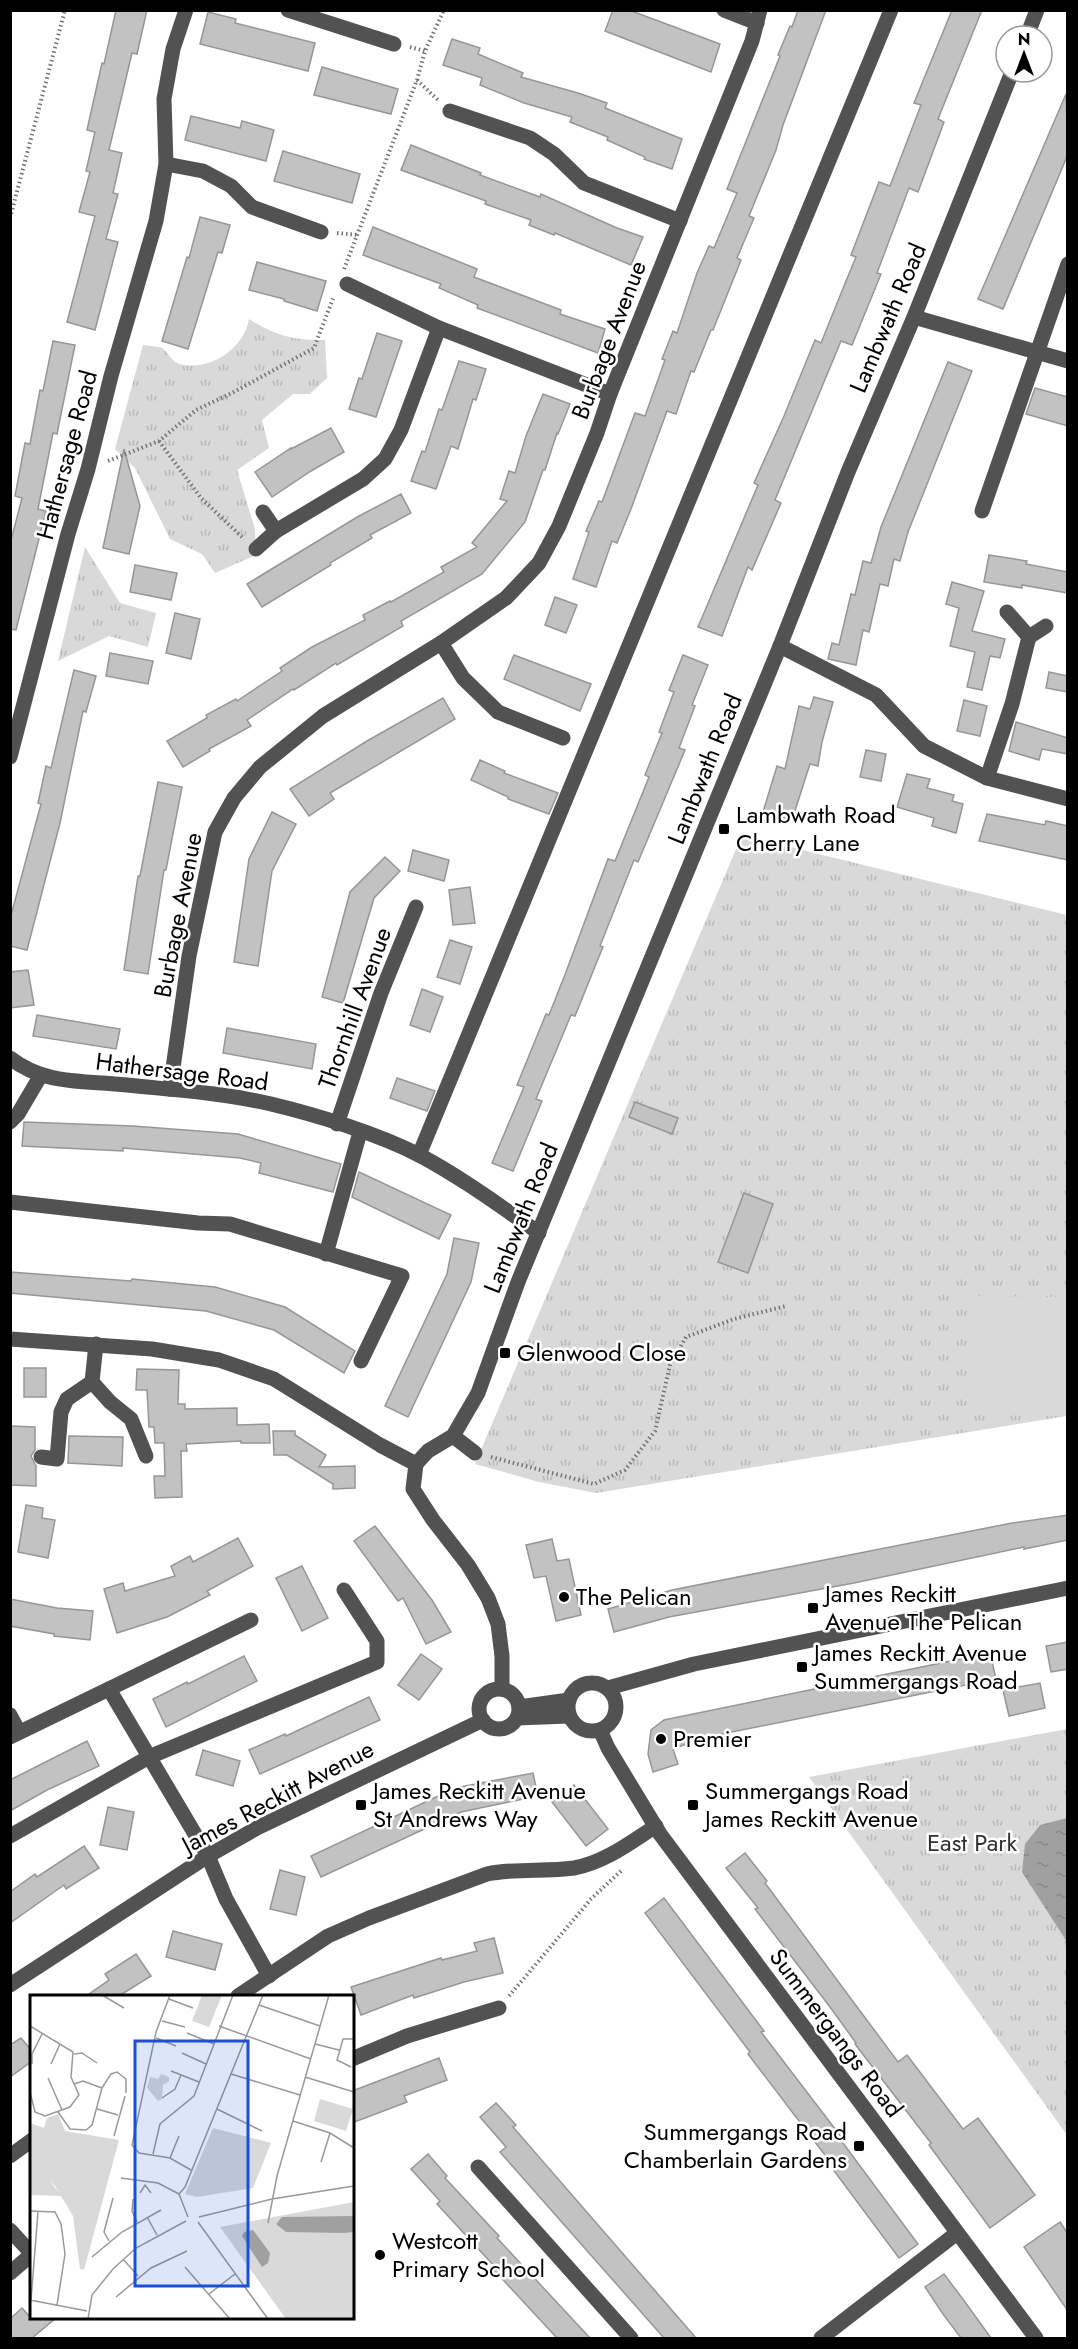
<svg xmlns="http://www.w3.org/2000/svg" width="1078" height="2349" font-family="Jost,sans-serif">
	<defs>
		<pattern id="grass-tufts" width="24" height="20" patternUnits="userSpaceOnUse" patternTransform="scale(1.5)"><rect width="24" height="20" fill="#d9d9d9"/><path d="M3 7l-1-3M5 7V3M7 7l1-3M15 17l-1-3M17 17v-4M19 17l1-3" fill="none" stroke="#b8b8b8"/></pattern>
		<pattern id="water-ripples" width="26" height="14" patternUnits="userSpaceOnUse" patternTransform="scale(1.5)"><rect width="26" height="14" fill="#a0a0a0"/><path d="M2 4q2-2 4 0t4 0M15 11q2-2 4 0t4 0" fill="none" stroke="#888"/></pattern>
	</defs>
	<rect width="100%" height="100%" fill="#fff"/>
	<g fill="url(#grass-tufts)">
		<path d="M249,319C275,335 293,341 325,340L327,378L310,394H293L262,420L269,448L237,470L255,529L256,555L215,573L202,554L170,539L135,468L115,449L143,345C149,346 157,346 162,348C168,352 171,361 179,364C209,372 244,349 249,319Z"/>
		<path d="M85,547L120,603L156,613L148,647L109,636L58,661Z"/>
		<path d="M742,835L1067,915V1416L596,1493L539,1482L475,1464Z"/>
		<path d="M1067,1729V2135L809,1777Z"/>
	</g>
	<path fill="#d9d9d9" d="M968,1296L1067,1297V1416L967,1415Z"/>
	<path fill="url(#water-ripples)" d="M1067,1818H1068L1067,1942L1022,1872L1025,1844L1040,1825Z"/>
	<g fill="#c2c2c2" stroke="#969696" stroke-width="1.5">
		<path d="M116,10H147L137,54L132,53L109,150L122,153L113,193L118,194L106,239L118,242L95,330L67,322L95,216L79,212L90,172L86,171L95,132L87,130L102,63L104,64Z"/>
		<path d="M613,10H629L720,44L711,72L605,31Z"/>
		<path d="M798,10H826L783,125L776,150L749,216L754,218L737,258L741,260L713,330H711L694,372L691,371L676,414L667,411L631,509L617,543L612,541L596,587L573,579L589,532L586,531L599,501L602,502L635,413L645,416L665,360L662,359L673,331L677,333L697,273L709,246L714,248L737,193L727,189L780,56L778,55L790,26L792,27Z"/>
		<path d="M952,10H982L938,119L944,122L918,192L909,188L877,273L881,274L852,345L841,341L775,500L781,503L752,570L748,567L722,636L698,627L758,485L754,483L784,416L815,340L821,343L846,281L856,257L851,255L879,182L890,186L921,105L914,103Z"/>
		<path d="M208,12L236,19L235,23L315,43L308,71L200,44Z"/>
		<path d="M452,39L480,48L478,54L523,73L521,77L578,93L607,103L605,108L682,139L672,169L644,159L645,157L607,140L608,137L570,122L572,117L524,103L480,85L482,78L443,65Z"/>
		<path d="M322,67L398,89L391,114L314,95Z"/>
		<path d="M1066,94L1068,154L1003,309L978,299Z"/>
		<path d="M191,116L240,128L242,121L274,130L266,161L185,140Z"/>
		<path d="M411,145L481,173L480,175L540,197L541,194L617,228L643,237L631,265L555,233L554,235L529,225L531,220L485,204L486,201L401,170Z"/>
		<path d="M283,151L360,174L352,203L274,181Z"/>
		<path d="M200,217L230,225L222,253L218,252L188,349L162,341L187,257L189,258Z"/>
		<path d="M373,227L477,269L474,277L561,310L560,314L605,329L598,353L477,308L478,305L439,288L441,284L363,255Z"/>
		<path d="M257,262L326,281L317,311L284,301V299L249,290Z"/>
		<path d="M377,333L402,341L376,417L349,409L359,378L362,379Z"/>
		<path d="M53,341L75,345L57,434L53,433L38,509L46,511L16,630L10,629V544L22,498L15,496L25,443L30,444L40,390L43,391Z"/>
		<path d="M459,361L486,369L476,400L473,399L458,449L451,446L436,489L411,481L422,451L425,452L439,409L442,410Z"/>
		<path d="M948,362L972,371L908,532L900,561L894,559L888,586L880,584L869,632L863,630L856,665L828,659L832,643L839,645L851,594L855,595L863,561L871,563L881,527Z"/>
		<path d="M1035,388L1068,397V426L1026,414Z"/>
		<path d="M543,394L570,404L558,434L557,433L545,470H543L525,522L482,574L401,621L403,626L337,665L336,663L294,690L293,689L247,720L251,726L209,749L210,751L183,767L167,741L207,718L206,715L236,699L237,701L282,671L280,668L312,647L365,620L363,615L390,601L391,602L444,572L441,567L477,547L472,543L507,501L500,499L509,471L515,473L526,436Z"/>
		<path d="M331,428L344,452L311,471L272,497L255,472L291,448V449Z"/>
		<path d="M124,449L140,506L129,554L103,548Z"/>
		<path d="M401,494L411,513L370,535L372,538L330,563L331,565L262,607L247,584L359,516Z"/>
		<path d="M989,555L1027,561L1026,564L1068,572V593L1022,585V588L984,582Z"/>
		<path d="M135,565L177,573L171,600L130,592Z"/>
		<path d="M952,582L984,591L972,631L1005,639L1000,658L990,656L982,690L967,687L975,652L950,646L959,608L946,604Z"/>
		<path d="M555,597L577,605L566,633L545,625Z"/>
		<path d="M175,613L200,619L191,659L166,653Z"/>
		<path d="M110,653L153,661L148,684L106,676Z"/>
		<path d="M514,655L591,684L580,711L504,679Z"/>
		<path d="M683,655L708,665L692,705L695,706L679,748L685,750L638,862L634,860L600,946L603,947L596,964L575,1016L571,1015L536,1099L542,1101L513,1171L492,1163L524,1087L517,1085L546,1014L549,1015L566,972L608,859L615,861L649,777L645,775L662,733L659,732L674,692L669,690Z"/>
		<path d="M74,670L96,676L86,712L83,711L60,823L27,950L10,946V919L41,804L38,803L46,766L51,768Z"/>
		<path d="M1049,672L1068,676V692L1046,688Z"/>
		<path d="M814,697L833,702L822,742L818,766L810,764L792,820L763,812L777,766L785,769L799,706L810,709Z"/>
		<path d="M443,698L455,719L330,793L334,799L309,816L290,789L367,741Z"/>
		<path d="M964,700L987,706L980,736L957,731Z"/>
		<path d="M1016,722L1068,738V754L1042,749L1039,760L1009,751Z"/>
		<path d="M866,750L886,754L881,781L860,777Z"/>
		<path d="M480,760L505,771L504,773L558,793L549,814L508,799V797L471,780Z"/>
		<path d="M907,774L930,779L927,788L954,795L952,801L963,804L956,833L932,826L934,818L897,807Z"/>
		<path d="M158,782L182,787L166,870H164L148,974L124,970L138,876H140Z"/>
		<path d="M272,812L296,824L272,871L258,966L234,962L249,859Z"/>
		<path d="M987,814L1045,825L1046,821L1068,826V860L979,841Z"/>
		<path d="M413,850L449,860L444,881L408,871Z"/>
		<path d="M385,857L400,871L374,898L343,1003L322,997L350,892Z"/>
		<path d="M470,887L475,923L453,925L449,890Z"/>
		<path d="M450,940L472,947L460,984L437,977Z"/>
		<path d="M28,970L34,1005L10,1008V972Z"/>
		<path d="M422,989L443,997L430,1032L410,1025Z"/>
		<path d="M37,1015L120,1029L116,1049L33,1036Z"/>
		<path d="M227,1028L316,1044L312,1069L223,1053Z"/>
		<path d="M397,1078L435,1091L427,1111L390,1098Z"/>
		<path d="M635,1102L678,1118L672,1134L629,1117Z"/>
		<path d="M24,1122L133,1126L238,1134L341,1164L333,1192L259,1173L261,1163L240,1158L123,1148V1151L22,1146Z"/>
		<path d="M359,1172L451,1215L439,1239L352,1197Z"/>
		<path d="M744,1193L773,1204L748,1273L718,1262Z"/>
		<path d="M454,1238L479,1243L471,1282L408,1417L385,1406L447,1274Z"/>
		<path d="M10,1272L131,1281L132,1279L215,1287L285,1307L355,1351L344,1373L274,1330L206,1311L10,1293Z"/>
		<rect x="24" y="1368" width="22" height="29"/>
		<path d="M137,1369L179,1370L178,1404H185V1409L237,1408V1425L269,1424L270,1443H241V1441L186,1444L187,1451H181L182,1497L155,1498L154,1476H165L164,1443H155L154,1427H149L147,1390H136Z"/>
		<path d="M10,1426L35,1427V1450L31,1456L36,1466V1486L10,1485Z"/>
		<path d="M273,1431H295V1435L326,1455L319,1467L355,1466V1488L333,1489V1484L287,1455H274Z"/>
		<path d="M69,1436L123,1437L122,1466L68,1463Z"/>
		<path d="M26,1505L43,1508L42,1518L55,1520L48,1558L18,1552Z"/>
		<path d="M1068,1515V1540L1024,1549V1547L854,1583L669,1617L614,1632L608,1609L672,1590L1012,1523Z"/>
		<path d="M375,1526L432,1600L451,1632L426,1644L403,1598L398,1601L354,1541Z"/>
		<path d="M238,1538L253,1566L207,1591L210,1595L167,1617L117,1633L104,1589L123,1583L125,1591L175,1576L171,1566L190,1556L193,1562Z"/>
		<path d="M552,1539L557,1561L569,1559L581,1615L556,1621L546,1576L534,1578L526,1545Z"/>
		<path d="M302,1566L328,1618L302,1631L276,1578Z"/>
		<path d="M10,1599L57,1608L93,1611L90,1640L54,1636V1634L10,1626Z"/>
		<path d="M1068,1642V1669L1051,1672L1046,1646Z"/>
		<path d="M990,1653L996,1679L702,1738L673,1749L678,1764L653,1772L648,1754L651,1730L664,1720Z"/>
		<path d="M421,1654L442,1669L419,1700L398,1685Z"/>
		<path d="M244,1656L257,1681L166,1727L153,1699L187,1682L188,1684Z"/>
		<path d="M1040,1683L1045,1708L1009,1716L1003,1690Z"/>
		<path d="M369,1697L380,1720L260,1774L249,1750L285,1734L286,1736Z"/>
		<path d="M87,1741L99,1766L47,1790L10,1811V1780Z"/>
		<path d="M203,1750L240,1761L233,1786L196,1775Z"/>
		<path d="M533,1773L538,1796L461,1812L321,1877L311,1856L455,1788Z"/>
		<path d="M574,1785L608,1829L586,1846L552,1802Z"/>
		<path d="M108,1807L134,1812L127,1850L100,1845Z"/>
		<path d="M84,1846L99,1868L66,1889L64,1885L10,1923V1892L35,1874L37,1877Z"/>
		<path d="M745,1853L767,1881L765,1883L898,2062L907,2055L963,2129L978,2118L1035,2195L990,2228L929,2145L931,2143L855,2044L856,2043L830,2007L755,1909L758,1908L726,1868Z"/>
		<path d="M280,1870L305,1877L296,1915L270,1909Z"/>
		<path d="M664,1898L764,2031L761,2032L842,2138L840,2139L918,2244L899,2258L829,2164L831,2163L748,2054L750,2052L645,1913Z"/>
		<path d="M173,1931L222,1944L215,1970L166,1957Z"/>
		<path d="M494,1938L503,1973L464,1982L414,1998L413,1995L361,2015L351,1987L441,1958L442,1960L477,1951L474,1943Z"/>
		<path d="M136,1954L151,1976L119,1996H86L109,1980L105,1974Z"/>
		<path d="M21,2038L32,2051V2061L10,2077V2045Z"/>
		<path d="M439,2058L447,2080L404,2096L407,2102L352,2123V2091Z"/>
		<path d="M496,2103L516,2125L513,2127L696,2338H664L500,2152L506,2147L480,2117Z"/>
		<path d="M428,2154L447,2176L445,2178L499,2236L497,2238L590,2338H557L493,2269L495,2267L437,2204L440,2201L411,2169Z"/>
		<path d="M1060,2222L1068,2234V2311L1024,2247Z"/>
		<path d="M944,2274L965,2302L991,2338H961L943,2314L925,2287Z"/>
		<path d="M22,2308L31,2318H56L32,2338H10V2319Z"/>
	</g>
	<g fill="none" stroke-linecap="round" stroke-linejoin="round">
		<g stroke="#747474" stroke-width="4" stroke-dasharray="1.5 3" stroke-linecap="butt">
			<path d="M410,47L425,51"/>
			<path d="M417,80L438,100"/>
			<path d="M10,218L65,10"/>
			<path d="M337,233L358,235"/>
			<path d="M344,269L417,80L425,51L444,10"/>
			<path d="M159,441L201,498L244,539"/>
			<path d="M108,461L159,441L196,410L232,393L314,348L334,296"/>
			<path d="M491,1457L594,1484L625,1470L655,1431L670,1365L686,1337L734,1319L786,1306"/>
			<path d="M509,1996L591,1899L622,1870"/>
		</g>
		<g stroke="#525252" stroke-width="15">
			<path d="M288,10L394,44"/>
			<path d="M724,10L757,23"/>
			<path d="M1027,36L1037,10"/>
			<path d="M450,111L530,138L554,154L584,183L680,221"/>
			<path d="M166,164L203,171L231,186L252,207L321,232"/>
			<path d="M347,284L439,328L610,394"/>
			<path d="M914,317L1068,361"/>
			<path d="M982,511L1068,264"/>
			<path d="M263,512L276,531"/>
			<path d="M256,549L276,531L363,479L385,459L401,430L439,328"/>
			<path d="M1007,612L1029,637L1046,626"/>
			<path d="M441,643L463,678L498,712L563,738"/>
			<path d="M780,646L876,695L924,746L987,778L1068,799"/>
			<path d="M10,757L68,534L88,469L111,376L156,221L166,164L164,99L173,49L186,10"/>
			<path d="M987,778L1012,704L1029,637"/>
			<path d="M10,1058C46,1086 85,1080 127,1085C175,1090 224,1093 271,1104C317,1115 379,1134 421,1156C462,1178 500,1206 539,1233"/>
			<path d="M170,1089L189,956L215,832L234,798L260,767L323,716L441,643L506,598L539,563L559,526L597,433L610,394L752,41L760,10"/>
			<path d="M10,1122L18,1114L41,1075"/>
			<path d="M337,1124L381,993L416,907"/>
			<path d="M419,1155L891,10"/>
			<path d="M10,1202L198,1223L230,1224L402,1276L361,1361"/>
			<path d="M326,1254L360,1132"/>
			<path d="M10,1339L152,1349L219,1360L274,1379L380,1445L416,1464"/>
			<path d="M92,1382L96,1344"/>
			<path d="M453,1436L475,1453"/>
			<path d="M41,1457L57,1459L61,1412L67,1399L92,1382L110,1402L131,1419L146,1456"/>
			<path d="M416,1464L428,1451L453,1436L478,1393L518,1282L780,646L848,472L914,317L1012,72"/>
			<path d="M416,1464L413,1489L433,1520L468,1565L488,1598L498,1624L502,1656V1689"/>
			<circle cx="592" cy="1707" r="24"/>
			<path d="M608,1688L694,1664L1068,1588"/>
			<path d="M109,1689L208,1856L226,1899L269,1976"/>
			<circle cx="499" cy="1709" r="20"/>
			<path d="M519,1707L569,1700"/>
			<path d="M10,1715L19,1732"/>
			<path d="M517,1718L569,1716"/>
			<path d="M600,1730L608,1748L660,1834L1036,2338"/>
			<path d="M10,1737L251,1620"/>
			<path d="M10,1836L149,1757L377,1662V1641L344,1590"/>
			<path d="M10,1985L208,1856L257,1828L483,1720"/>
			<path d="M238,1996L328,1936L369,1918L487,1874C515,1868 545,1872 574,1868C604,1863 631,1842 656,1826"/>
			<path d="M352,2059L407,2036L499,2008"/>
			<path d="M10,2156L32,2140"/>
			<path d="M478,2167L631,2338"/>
			<path d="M10,2230L32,2254"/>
			<path d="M10,2273L32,2254"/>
			<path d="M821,2338L957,2233"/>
		</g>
	</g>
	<g fill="#000" stroke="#fff" stroke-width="2">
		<rect x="718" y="823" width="12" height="12" rx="3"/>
		<rect x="499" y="1347" width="12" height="12" rx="3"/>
		<circle cx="564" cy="1597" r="6"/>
		<rect x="807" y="1602" width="12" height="12" rx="3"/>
		<rect x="796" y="1661" width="12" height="12" rx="3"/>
		<circle cx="661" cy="1739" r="6"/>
		<rect x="355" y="1799" width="12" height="12" rx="3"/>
		<rect x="687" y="1799" width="12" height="12" rx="3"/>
		<rect x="853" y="2140" width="12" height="12" rx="3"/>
		<circle cx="380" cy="2255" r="6"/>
	</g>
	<g text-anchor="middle" stroke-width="5" stroke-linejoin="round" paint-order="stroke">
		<g font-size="24" fill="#000" stroke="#fff">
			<text transform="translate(888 318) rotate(-67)" y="8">Lambwath Road</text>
			<text transform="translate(609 340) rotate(-69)" y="8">Burbage Avenue</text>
			<text transform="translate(67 455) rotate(-75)" y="8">Hathersage Road</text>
			<text transform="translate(705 769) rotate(-68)" y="8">Lambwath Road</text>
			<text transform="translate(178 915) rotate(-79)" y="8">Burbage Avenue</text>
			<text transform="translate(355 1008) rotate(-70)" y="8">Thornhill Avenue</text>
			<text transform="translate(182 1072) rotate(7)" y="8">Hathersage Road</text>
			<text transform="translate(521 1218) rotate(-68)" y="8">Lambwath Road</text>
			<text transform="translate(278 1797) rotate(-28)" y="8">James Reckitt Avenue</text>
			<text transform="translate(836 2033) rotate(53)" y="8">Summergangs Road</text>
		</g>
		<g font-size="24" fill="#000" stroke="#fff" text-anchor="start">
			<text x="736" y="823">Lambwath Road<tspan x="736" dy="28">Cherry Lane</tspan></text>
			<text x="517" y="1361">Glenwood Close</text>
			<text x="825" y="1602">James Reckitt<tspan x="825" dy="28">Avenue The Pelican</tspan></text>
			<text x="576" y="1605">The Pelican</text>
			<text x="814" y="1661">James Reckitt Avenue<tspan x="814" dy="28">Summergangs Road</tspan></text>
			<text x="673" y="1747">Premier</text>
			<text x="373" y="1799">James Reckitt Avenue<tspan x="373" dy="28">St Andrews Way</tspan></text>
			<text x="705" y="1799">Summergangs Road<tspan x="705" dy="28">James Reckitt Avenue</tspan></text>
			<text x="847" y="2140" text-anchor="end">Summergangs Road<tspan x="847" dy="28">Chamberlain Gardens</tspan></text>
			<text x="392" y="2249">Westcott<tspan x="392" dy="28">Primary School</tspan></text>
		</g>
		<g font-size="24" fill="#303030" stroke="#fff">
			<text x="972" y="1851">East Park</text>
		</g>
	</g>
	<g transform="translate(30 1995)">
		<rect width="324" height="324" fill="#fff"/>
		<path d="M172,0H192L179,32L162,26ZM131,79L139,82V86L133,90L132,104L128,106L117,93L120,82L128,84ZM28,119L35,136L89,145L54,275L50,274L43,221L25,191L0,171V128L14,133L17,123ZM183,133L241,148L223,193L167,202L155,199ZM324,207V324H256L190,232Z" fill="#d9d9d9"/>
		<path d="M290,104L323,114L316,136L284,126ZM0,171L15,181L32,201L0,200Z" fill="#d9d9d9"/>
		<path d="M324,221V237L314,238L256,237L246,229L252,222ZM223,235L240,258L238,268L232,272L212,241L214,237Z" fill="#a0a0a0"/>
		<path fill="none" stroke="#999" stroke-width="1.5" d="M72,0L94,13M140,0L126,37L102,150L109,158L140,163L161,175M139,4L163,13M229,10L290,31M132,26L155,32M0,31L43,57L41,82L49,100L40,112L15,121L5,117L0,97M189,31L281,64M157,38L184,49M126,43L146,51M285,49L309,55M152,58L176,69M44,59L52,58L67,68M2,69V59L12,39M21,69L30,49M321,72L307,65L313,44H324M141,76L169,87M201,79L270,100M275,82L324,97M18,83L32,115M72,93L81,79L87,77L96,84V98M132,103L145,94L151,80M67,114L88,120M187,114L232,136M28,117L40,134L56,135L62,130L72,93L53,86L44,89M263,126L300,138L324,153M84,141L95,101M123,159L130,129L164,101L203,0M140,163L149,141M291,167L300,138M91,183L128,188L149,199M110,198L115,190L121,198M149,199L155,192L233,0M149,199L158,222M103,204L102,216L107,227M0,216L25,217L31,229L35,259L27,310M117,222L127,240M169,222L242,204L324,191M168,227L238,324M238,228L247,181L299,0M79,246L74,237L83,203M62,262L92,237L131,215M93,264L108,281M155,272L200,324M179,299L205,279M86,302L121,273L157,256M0,305L57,316M1,305L8,217M58,324L62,300L83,274L106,253L156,226"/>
		<path fill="#1d4ed8" fill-opacity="0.15" stroke="#1d4ed8" stroke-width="3" d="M105,46H218V291H105Z"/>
		<rect width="324" height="324" fill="none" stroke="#000" stroke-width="3"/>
	</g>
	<rect width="1078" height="2349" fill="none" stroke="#000000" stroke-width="24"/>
	<g transform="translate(1024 54)"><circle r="28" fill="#ffffff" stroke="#999999" stroke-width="1.5"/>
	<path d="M0-4.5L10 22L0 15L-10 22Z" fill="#000000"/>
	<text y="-9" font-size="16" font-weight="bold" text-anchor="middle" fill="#000000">N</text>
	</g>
</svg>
